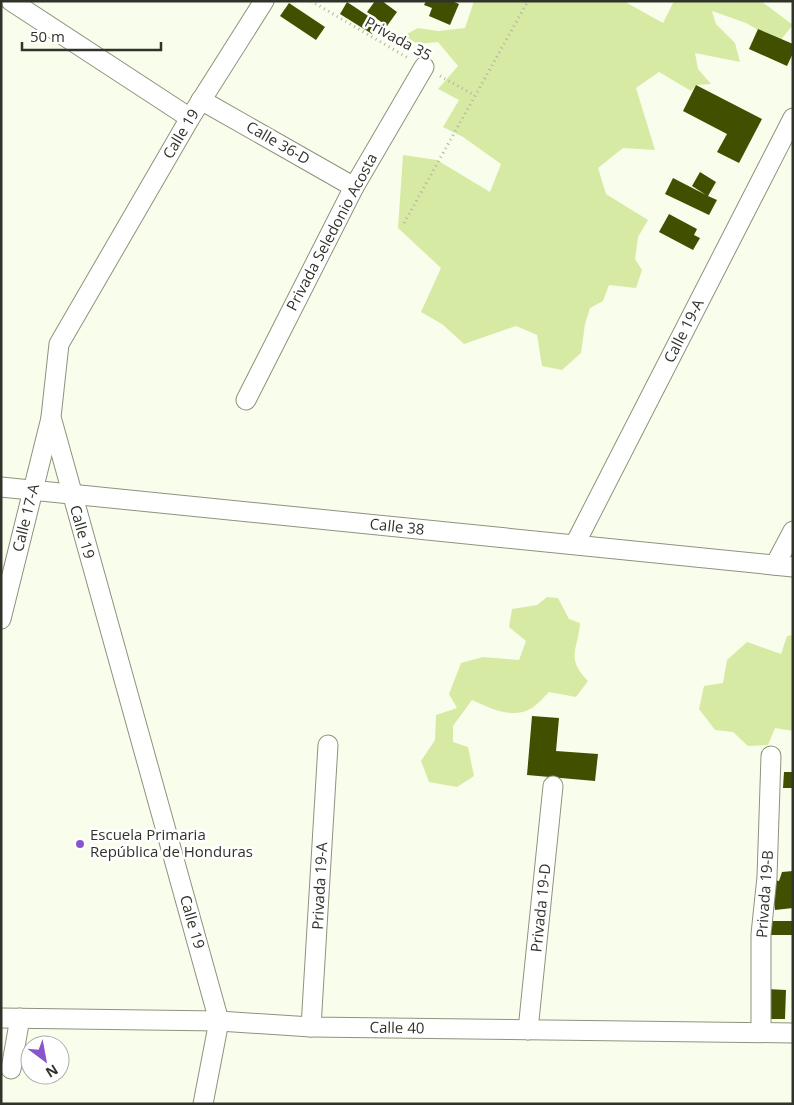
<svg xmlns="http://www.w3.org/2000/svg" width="794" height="1105" font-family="'Open Sans',sans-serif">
	<rect width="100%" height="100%" fill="#f8feeb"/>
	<g fill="#d7eaa4">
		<path d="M474,1H628L627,3L663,23L674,1H761L793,25L779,42L746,23L712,11L716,24L735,43L740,62L695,53L698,69L711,84L696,85L691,91L659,72L636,88L655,150L623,148L598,168L606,194L648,220L638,237L635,259L642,270L636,288L609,285L603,301L590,308L585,324L581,353L562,370L542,366L537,335L516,326L464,344L442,324L421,312L441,268L398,228L403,155L437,160L490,192L501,164L463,137L443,127L459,100L438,89L458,66L438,42L418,44L403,36L418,28L438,31L465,28Z"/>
		<path d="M547,597L558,598L569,619L580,623C578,651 565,657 588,681L576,697L549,692C544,697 538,704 532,708C512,720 490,708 472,700L453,726V742L468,747L474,776L457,787L429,782L421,761L435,740L436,715L457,708L449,694L461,663L483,657L519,660L526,641L509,627L512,609L537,605Z"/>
		<path d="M793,635V731L775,728L768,745L748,746L733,732L715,730L699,709L704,686L723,683L727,660L747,642L781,654L787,636Z"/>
	</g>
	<g fill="#414f00">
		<path d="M375,1H382L397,12L387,26L367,12Z"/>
		<path d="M426,1H452L459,4L450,25L429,16L432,8L424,5Z"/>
		<path d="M347,2L379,23L372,34L340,14Z"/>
		<path d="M289,3L325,27L316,40L280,16Z"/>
		<path d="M758,29L793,44V53L787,66L749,49Z"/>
		<path d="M696,85L762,119L739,163L717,152L727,134L683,111Z"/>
		<path d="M700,172L716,182L708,196L717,200L709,215L665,194L673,178L706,195L692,186Z"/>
		<path d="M669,214L697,229L694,235L700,238L693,250L659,232Z"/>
		<path d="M532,716L559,718L556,751L598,754L595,781L527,775Z"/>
		<path d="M784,772H793V788H783Z"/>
		<path d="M793,871V908L775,910L771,879L779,881L782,872Z"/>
		<rect x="771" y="921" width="22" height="14"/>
		<path d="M767,989L786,990L785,1019H766Z"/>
	</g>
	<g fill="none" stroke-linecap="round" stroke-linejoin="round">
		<defs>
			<g id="minor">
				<path d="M11,1L190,118"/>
				<path d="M201,100L354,187"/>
				<path d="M246,400L354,187L424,67"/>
				<path d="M1,487L793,567"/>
				<path d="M575,544L793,118"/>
				<path d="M775,565L793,531"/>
				<path d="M1,619L51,418"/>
				<path d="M1,1018L219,1021L311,1027L793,1033"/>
				<path d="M311,1027L328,745"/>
				<path d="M528,1030L553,786"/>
				<path d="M761,1032V934L767,877L771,756"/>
				<path d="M11,1069L20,1018"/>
				<path d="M203,1104L219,1021L51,417L59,344L190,118L264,1"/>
			</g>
		</defs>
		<use href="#minor" stroke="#8c937d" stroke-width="21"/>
		<g stroke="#aeb3a4" stroke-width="3" stroke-dasharray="1 4" stroke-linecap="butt">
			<path d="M311,1L408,58"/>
			<path d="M440,76L474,95"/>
			<path d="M404,223L528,1"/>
		</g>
		<use href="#minor" stroke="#fff" stroke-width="19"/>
	</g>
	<circle fill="#8955cd" stroke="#fff" stroke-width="2" cx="80" cy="844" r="5"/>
	<g text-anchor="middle" stroke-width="5" stroke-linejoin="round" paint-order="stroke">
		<g font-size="15" fill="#30332a" stroke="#fff">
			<text transform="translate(398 39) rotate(29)" y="5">Privada 35</text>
			<text transform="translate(181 134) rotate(-59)" y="5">Calle 19</text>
			<text transform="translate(278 143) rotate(30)" y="5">Calle 36-D</text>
			<text transform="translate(332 232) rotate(-62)" y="5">Privada Seledonio Acosta</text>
			<text transform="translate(684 331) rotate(-63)" y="5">Calle 19-A</text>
			<text transform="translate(26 518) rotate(-76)" y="5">Calle 17-A</text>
			<text transform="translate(397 527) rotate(6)" y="5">Calle 38</text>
			<text transform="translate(82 532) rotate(74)" y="5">Calle 19</text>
			<text transform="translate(320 886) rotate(-87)" y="5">Privada 19-A</text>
			<text transform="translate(765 894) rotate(-86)" y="5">Privada 19-B</text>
			<text transform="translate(541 908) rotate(-84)" y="5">Privada 19-D</text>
			<text transform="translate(192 922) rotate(74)" y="5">Calle 19</text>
			<text transform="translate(397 1028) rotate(1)" y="5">Calle 40</text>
		</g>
		<g font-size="15" fill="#30332a" stroke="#fff" text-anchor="start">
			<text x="90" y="840">Escuela Primaria<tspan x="90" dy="17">República de Honduras</tspan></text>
		</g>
	</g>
	<rect width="794" height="1105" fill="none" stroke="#30332a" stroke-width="5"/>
	<g transform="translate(45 1060) rotate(148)"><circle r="24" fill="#ffffff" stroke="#acadaa"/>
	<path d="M0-4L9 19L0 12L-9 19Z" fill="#8955cd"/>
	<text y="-8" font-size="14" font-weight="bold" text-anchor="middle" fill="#30332a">N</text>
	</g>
	<path d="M22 42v8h139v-8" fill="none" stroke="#30332a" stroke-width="2.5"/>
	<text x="30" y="42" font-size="15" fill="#30332a" stroke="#ffffff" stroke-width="4" paint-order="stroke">50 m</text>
</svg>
